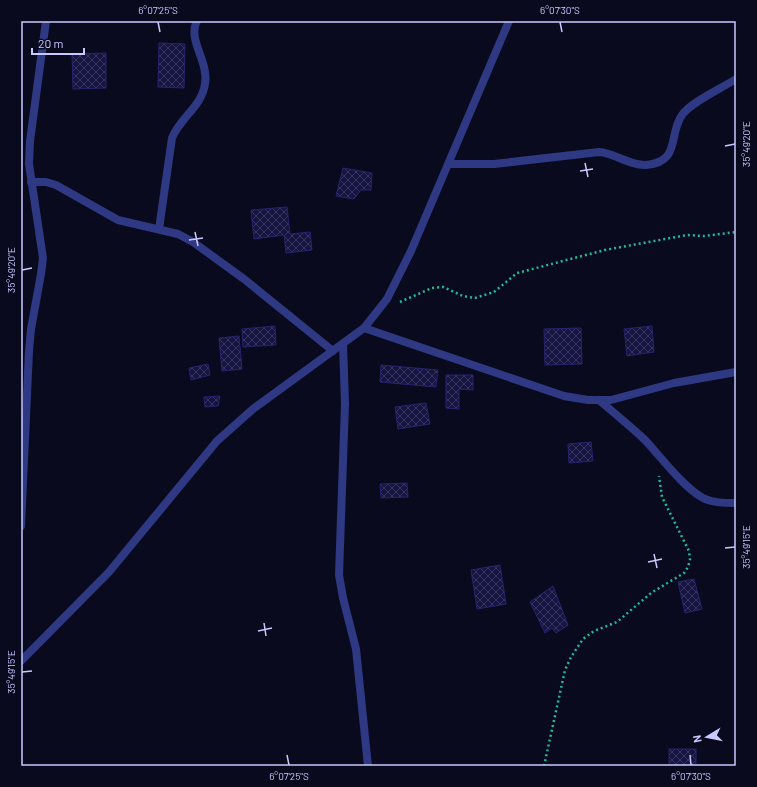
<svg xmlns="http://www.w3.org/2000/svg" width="757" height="787" font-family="Barlow,sans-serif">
	<defs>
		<pattern id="building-cross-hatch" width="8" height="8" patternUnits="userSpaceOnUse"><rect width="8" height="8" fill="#161441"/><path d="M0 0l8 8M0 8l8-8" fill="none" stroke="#36355e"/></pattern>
	</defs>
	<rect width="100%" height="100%" fill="#0a0a1e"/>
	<g fill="url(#building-cross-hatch)" stroke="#272370">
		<path d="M159,43L185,44L184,88L158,87Z"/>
		<path d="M106,53V88L73,89L72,54Z"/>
		<path d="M343,168L372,173L371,190H361L354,199L336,196Z"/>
		<path d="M287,207L290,234L310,232L312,250L286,253L284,235L254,239L251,210Z"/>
		<path d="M275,326L276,345L243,347L242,329Z"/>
		<path d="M652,326L654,352L627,356L624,329Z"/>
		<path d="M581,328L582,364L545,365L544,329Z"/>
		<path d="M239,336L242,369L222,371L219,338Z"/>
		<path d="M208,364L210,375L191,380L189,368Z"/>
		<path d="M381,365L438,370L436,387L380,382Z"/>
		<path d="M446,375H473V390L459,389V409L446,408Z"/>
		<path d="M220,396L218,406L205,407L204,397Z"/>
		<path d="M426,403L430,424L398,429L395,407Z"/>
		<path d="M591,442L593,461L569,463L568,444Z"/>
		<path d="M407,483L408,497L381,498L380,484Z"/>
		<path d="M500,565L506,604L477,609L471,570Z"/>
		<path d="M694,579L702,609L685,613L678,582Z"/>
		<path d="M553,586L568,625L556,633L552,628L545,633L530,602Z"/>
		<rect x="669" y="749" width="27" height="17"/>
	</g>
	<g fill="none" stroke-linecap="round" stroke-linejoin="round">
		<g stroke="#1fbb9a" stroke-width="2.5" stroke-dasharray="2 3" stroke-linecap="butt">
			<path d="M400,302L432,288L443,287L463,296L475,298L494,292L517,273L605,250L687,235L704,236L736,232"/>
			<path d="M544,766L565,670L571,657L583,639L594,631L617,622L651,593L684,573L688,567L690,560L689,551L662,497L659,476"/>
		</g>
		<g stroke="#2f3883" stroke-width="8">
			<path d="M449,164H494L599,152C615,153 630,166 646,165C681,162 668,135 682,115C691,102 722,88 736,79"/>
			<path d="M31,182H46L56,185L118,220L178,234L193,242L244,279L333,351"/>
			<path d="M159,229L172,138C180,118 202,106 205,84C209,61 187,40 197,21"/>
			<path d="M364,328L564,396L588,400H611L674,383L736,372"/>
			<path d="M343,344L345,404L339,575L343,598L356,649L368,766"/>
			<path d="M599,400C614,413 630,426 645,440C660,456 684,488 703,498C713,503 725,503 736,503"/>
			<path d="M21,526L29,351L31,329L41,274L43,258L29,164L30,141L46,21"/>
			<path d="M21,661L109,572L217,441L253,409L364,328L387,299L411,251L509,21"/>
		</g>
	</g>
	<path fill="none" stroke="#c7c9ff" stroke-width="1.5" d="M158,22L160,32M560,22L562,32M725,146L735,144M585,163L588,177M580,171L593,169M195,232L198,246M189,240L203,238M22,270L32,268M725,548L735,547M654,554L657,568M648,562L662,559M264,623L266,636M258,631L272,628M22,672L32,671M287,755L289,765M690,755L691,765"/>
	<rect width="757" height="787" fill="none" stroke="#0a0a1e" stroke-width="44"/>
	<g transform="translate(707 737) rotate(260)" stroke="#0a0a1e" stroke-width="3" paint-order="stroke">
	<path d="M0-3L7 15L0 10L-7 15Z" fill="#c7c9ff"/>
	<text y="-6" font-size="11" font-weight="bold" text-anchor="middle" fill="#c7c9ff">N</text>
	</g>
	<path d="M32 48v6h52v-6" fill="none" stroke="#c7c9ff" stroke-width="2"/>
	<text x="38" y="48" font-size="12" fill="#c7c9ff" stroke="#0a0a1e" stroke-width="3" paint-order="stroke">20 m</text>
	<rect x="22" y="22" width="713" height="743" fill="none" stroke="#c7c9ff" stroke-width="1.5"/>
	<g font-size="10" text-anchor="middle" fill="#c7c9ff">
		<text x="158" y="14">6°07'25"S</text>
		<text x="560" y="14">6°07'30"S</text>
		<text transform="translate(746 144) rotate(-90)" y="4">35°49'20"E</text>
		<text transform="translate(11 270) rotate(-90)" y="4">35°49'20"E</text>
		<text transform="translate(746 547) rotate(-90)" y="4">35°49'15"E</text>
		<text transform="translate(11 672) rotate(-90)" y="4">35°49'15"E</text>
		<text x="289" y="780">6°07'25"S</text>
		<text x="691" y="780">6°07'30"S</text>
	</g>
</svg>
